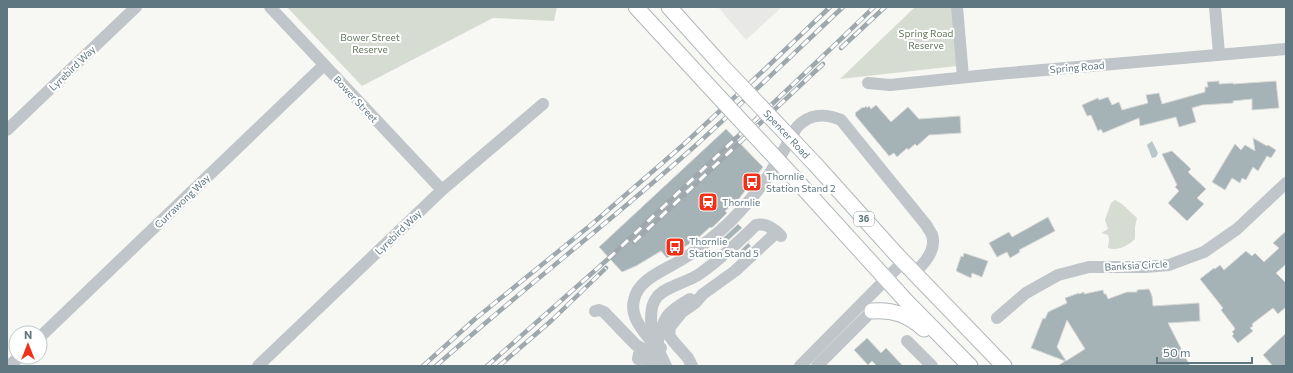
<svg xmlns="http://www.w3.org/2000/svg" width="1293" height="373" font-family="Commissioner,sans-serif">
	<rect width="100%" height="100%" fill="#f7f7f3"/>
	<path fill="#e8e8e7" d="M718,7H782L746,40Z"/>
	<g fill="#d7dcd2">
		<path d="M287,7H557L554,21L493,18L362,86Z"/>
		<path d="M915,7H954L957,66L840,79Z"/>
		<path d="M1115,200L1122,204L1137,218L1135,227V239C1128,246 1118,251 1108,248L1109,240L1108,235L1101,233L1108,229L1105,220L1111,203Z"/>
	</g>
	<path fill="#b7c7ca" d="M1152,141L1158,153L1156,157L1152,158L1147,145Z"/>
	<g fill="#a5b2b6" stroke="#d8d8d6" fill-rule="evenodd">
		<path d="M1219,81V84L1233,83V84L1276,81L1279,108L1252,110V99L1233,101V103L1202,105L1192,108L1196,122L1179,127L1176,117L1140,126L1139,118L1103,133L1101,129L1098,131L1091,115L1087,116L1082,105L1098,98L1099,100L1108,97L1112,105L1119,102L1122,110L1148,103L1146,95L1159,93L1162,104L1205,92V87H1208L1207,82Z"/>
		<path d="M876,105L891,122L908,107L919,119L960,116L961,133L929,135L917,146L915,144L908,150L907,148L897,157L894,153L889,156L855,115L856,114L855,113L863,107L864,108L866,106L867,108L869,106L871,109Z"/>
		<path d="M726,129L763,167L738,200L725,211L727,213L714,226L711,228L710,227L697,239L667,258L661,251L636,266L622,272L599,247Z"/>
		<path d="M1253,138L1267,146L1268,145L1276,150L1271,158L1267,156L1258,171L1253,167L1246,180L1242,178L1240,183L1232,178L1225,190L1212,182L1235,144L1241,150L1245,145L1255,151Z"/>
		<path d="M1172,151L1191,169L1188,172L1206,189L1197,198L1204,204L1187,221L1168,203L1179,191L1175,187L1177,185L1162,154Z"/>
		<path d="M1048,217L1055,231L1019,250L1020,252L1010,258L1007,252L997,257L989,243L1009,232L1012,237Z"/>
		<path d="M738,224L742,228L725,243L722,239Z"/>
		<path d="M1286,231V264L1276,273L1286,283V307L1278,314L1273,308L1252,324L1253,326L1250,328L1253,331L1238,343L1232,336L1234,334L1232,332L1235,329L1234,327L1221,310L1223,308L1200,279L1214,268L1215,269L1220,265L1224,270L1246,251L1252,256L1255,253L1264,262L1279,248L1273,243Z"/>
		<path d="M750,241L748,243L751,246L742,254L739,252Z"/>
		<path d="M964,253L988,261L982,277L972,273L971,278L956,271L961,256L963,257Z"/>
		<path d="M1149,289L1152,296L1153,306L1199,303L1200,321L1168,323L1190,366H1058L1065,361L1031,348L1043,318L1045,319L1048,312L1067,303L1065,298L1079,293V294L1084,292V294L1103,290L1104,294H1106L1108,299L1127,292H1137V290ZM1067,320L1085,349L1066,361L1057,347Z"/>
		<path d="M1286,333V366H1273L1263,355Z"/>
		<path d="M867,338L881,353L886,348L903,366H877L872,361L868,365L854,350Z"/>
	</g>
	<g fill="none" stroke-linecap="round" stroke-linejoin="round">
		<defs>
			<g id="major">
				<path d="M636,7L705,82"/>
				<path d="M669,7L722,66"/>
				<path d="M815,164L896,254L1004,366"/>
				<path d="M797,181L907,302L970,366"/>
				<path d="M872,311C893,309 908,315 924,329"/>
			</g>
		</defs>
		<use href="#major" stroke="#b2b9bc" stroke-width="17"/>
		<g stroke="#bfc5c8" stroke-width="12">
			<path d="M270,7L442,190"/>
			<path d="M957,7L963,77"/>
			<path d="M1215,7L1219,54"/>
			<path d="M868,83L890,85L997,74L1286,49"/>
			<path d="M7,130L136,7"/>
			<path d="M595,311L599,310L604,312L636,345L643,349"/>
			<path d="M997,318L1026,293L1058,275L1089,267H1145L1169,265L1204,252L1237,229L1286,183"/>
			<path d="M40,337L324,65"/>
			<path d="M907,341L932,366"/>
			<path d="M655,345C652,331 647,309 657,297C665,287 687,282 698,275C719,261 738,242 756,225C765,223 770,227 777,232"/>
			<path d="M657,345C664,317 665,313 690,299"/>
			<path d="M661,348L643,349L639,354L638,359C648,358 654,361 662,366"/>
			<path d="M9,366L19,357"/>
			<path d="M258,366L442,190L543,104"/>
			<path d="M666,366C663,359 660,353 656,347C646,334 629,318 634,300C638,279 665,270 681,260C688,256 695,251 701,246C725,229 749,203 766,179C778,162 787,144 797,127C809,114 825,113 841,120L927,226C928,229 931,232 932,235C937,250 925,263 915,272"/>
			<path d="M692,366L688,358L673,341L669,335L670,327L682,312L695,303L703,294L735,271L777,232L781,236"/>
			<path d="M800,366L904,261"/>
			<path d="M817,366L872,311"/>
		</g>
		<use href="#major" stroke="#fff" stroke-width="15"/>
		<defs>
			<g id="rail">
				<path d="M841,48L885,7"/>
				<path d="M634,242L823,64"/>
				<path d="M423,366L475,319L592,224L683,145L764,70L830,7"/>
				<path d="M436,366C521,290 611,221 695,146C745,101 794,53 843,7"/>
				<path d="M487,366L608,259L842,38L874,7"/>
				<path d="M499,366L551,321L606,268"/>
			</g>
		</defs>
		<use href="#rail" stroke="#9ea8ad" stroke-width="4.5"/>
		<use href="#rail" stroke="#fff" stroke-width="3" stroke-dasharray="9" stroke-linecap="butt"/>
		<defs>
			<g id="major-bridge">
				<path d="M722,66L815,164"/>
				<path d="M705,82L797,181"/>
			</g>
		</defs>
		<use href="#major-bridge" stroke="#b2b9bc" stroke-width="17" stroke-linecap="butt"/>
		<use href="#major-bridge" stroke="#fff" stroke-width="15"/>
	</g>
	<defs>
		<symbol id="bus-square" viewBox="-11 -11 22 22"><rect x="-9" y="-9" width="18" height="18" rx="4" fill="#f32f17" stroke="#fff"/><path d="M-5-6H5V4H4V6H2V4H-2V6H-4V4H-5ZM-3.5-4V0h7V-4ZM-3.5 1.2v1.5H-2V1.2ZM2 1.2v1.5H3.5V1.2Z" fill="#fff"/></symbol>
		<symbol id="station-square" viewBox="-11 -11 22 22"><rect x="-9" y="-9" width="18" height="18" rx="4" fill="#f32f17" stroke="#fff"/><path d="M-3-6H3Q5-6 5-4V2Q5 4 3 4L4.5 6H3L1.5 4h-3L-3 6H-4.5L-3 4Q-5 4-5 2V-4Q-5-6-3-6ZM-3.5-4v3h7v-3ZM-3.5 1v1.5H-2V1ZM2 1v1.5H3.5V1Z" fill="#fff"/></symbol>
	</defs>
	<g fill-rule="evenodd">
		<use href="#bus-square" x="741" y="171" width="22" height="22"/>
		<use href="#station-square" x="697" y="191" width="22" height="22"/>
		<use href="#bus-square" x="664" y="236" width="22" height="22"/>
	</g>
	<g text-anchor="middle" stroke-width="4" stroke-linejoin="round" paint-order="stroke">
		<rect fill="#fff" stroke="#8fa0a7" stroke-width="1" x="854" y="212" width="20" height="14" rx="3"/>
		<g font-size="9" font-weight="bold" fill="#5f7781">
			<text x="864" y="222">36</text>
		</g>
		<g font-size="10" fill="#66795e" stroke="#fff">
			<text x="926" y="37">Spring Road<tspan x="926" dy="12">Reserve</tspan></text>
			<text x="370" y="41">Bower Street<tspan x="370" dy="12">Reserve</tspan></text>
		</g>
		<g font-size="10" fill="#5f7781" stroke="#fff">
			<text transform="translate(1077 67) rotate(-5)" y="4">Spring Road</text>
			<text transform="translate(72 68) rotate(-44)" y="4">Lyrebird Way</text>
			<text transform="translate(356 99) rotate(47)" y="4">Bower Street</text>
			<text transform="translate(787 134) rotate(47)" y="4">Spencer Road</text>
			<text transform="translate(182 201) rotate(-44)" y="4">Currawong Way</text>
			<text transform="translate(398 232) rotate(-44)" y="4">Lyrebird Way</text>
			<text transform="translate(1136 265) rotate(-3)" y="4">Banksia Circle</text>
		</g>
		<g font-size="10" fill="#5f7781" stroke="#fff" text-anchor="start">
			<text x="766" y="180">Thornlie<tspan x="766" dy="12">Station Stand 2</tspan></text>
			<text x="722" y="206">Thornlie</text>
			<text x="689" y="245">Thornlie<tspan x="689" dy="12">Station Stand 5</tspan></text>
		</g>
	</g>
	<rect width="1293" height="373" fill="none" stroke="#5f7781" stroke-width="16"/>
	<g transform="translate(28 345)"><circle r="19" fill="#ffffff" stroke="#bfc9cd"/>
	<path d="M0-3L7 15L0 10L-7 15Z" fill="#f32f17"/>
	<text y="-6" font-size="11" font-weight="bold" text-anchor="middle" fill="#5f7781">N</text>
	</g>
	<path d="M1157 357v6h95v-6" fill="none" stroke="#5f7781" stroke-width="2"/>
	<text x="1163" y="357" font-size="12" fill="#5f7781" stroke="#ffffff" stroke-width="3" paint-order="stroke">50 m</text>
</svg>
